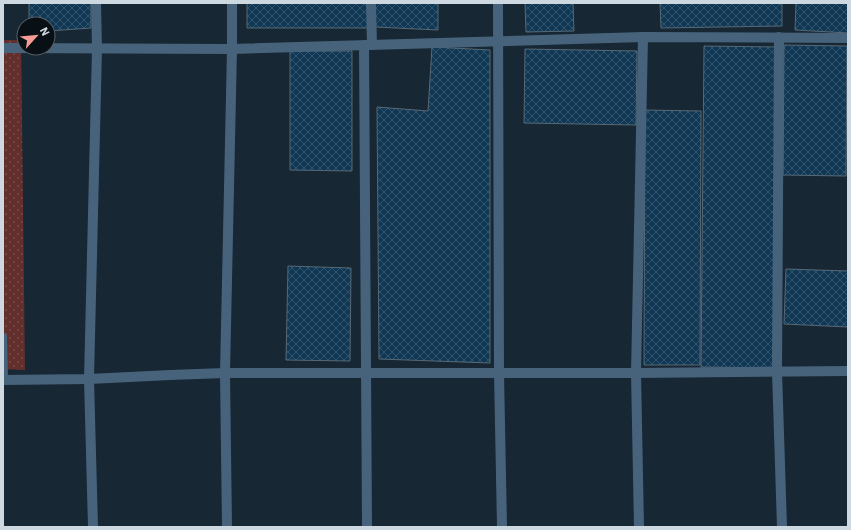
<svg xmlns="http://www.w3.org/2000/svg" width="851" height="530" font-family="'IBM Plex Sans',sans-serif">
	<defs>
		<pattern id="grass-dots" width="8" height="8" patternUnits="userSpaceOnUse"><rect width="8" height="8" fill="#622f2c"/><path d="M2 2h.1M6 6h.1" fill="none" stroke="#774c4a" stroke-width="1.8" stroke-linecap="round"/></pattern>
		<pattern id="building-cross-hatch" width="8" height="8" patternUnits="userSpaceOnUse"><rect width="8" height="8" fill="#103855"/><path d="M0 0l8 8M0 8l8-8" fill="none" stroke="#32546d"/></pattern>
	</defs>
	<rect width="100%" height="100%" fill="#172733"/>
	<path fill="url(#grass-dots)" d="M3,40H21L25,370L3,369Z"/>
	<g fill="url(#building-cross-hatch)" stroke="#576977">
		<path d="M29,3H91V28L48,31V24H29Z"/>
		<path d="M247,3H367L368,28H247Z"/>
		<path d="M374,3H438V30L375,27Z"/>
		<path d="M525,3H573L574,31L526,32Z"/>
		<path d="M660,3H782V26L661,28Z"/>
		<path d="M796,3H848V33L795,30Z"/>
		<path d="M784,45L847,46L846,176L783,175Z"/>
		<path d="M704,46L776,47L773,368L701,367Z"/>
		<path d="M432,47L490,50V363L379,359L377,107L428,111Z"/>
		<path d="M525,49L637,51L636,125L524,123Z"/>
		<path d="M290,51H352V171L290,170Z"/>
		<path d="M645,110L701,111L700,365H644Z"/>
		<path d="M288,266L351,268L350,361L286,360Z"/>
		<path d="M786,269L848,271V327L784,324Z"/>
	</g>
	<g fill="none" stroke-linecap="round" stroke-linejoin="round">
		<path stroke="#47637b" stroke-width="8" d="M3,337L4,380"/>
		<g stroke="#47637b" stroke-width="10">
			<path d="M371,3L372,45"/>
			<path d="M498,3L499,373L502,527"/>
			<path d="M779,37L777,371L782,527"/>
			<path d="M364,45L367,527"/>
			<path d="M3,48L232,49L643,37L848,38"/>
			<path d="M3,380L89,379L170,375L225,373H636L848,371"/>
			<path d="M93,527L89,379L97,49L96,3"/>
			<path d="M227,527L225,373L232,49V3"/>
			<path d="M639,527L636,373L643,37"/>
		</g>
	</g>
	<rect width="851" height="530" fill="none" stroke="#ced8e0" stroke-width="8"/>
	<g transform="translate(36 36) rotate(63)"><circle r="19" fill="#080f15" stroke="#575f66"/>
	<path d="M0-3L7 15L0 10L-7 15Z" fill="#f59c95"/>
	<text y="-6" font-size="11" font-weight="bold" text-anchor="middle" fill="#ced8e0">N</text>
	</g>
</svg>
